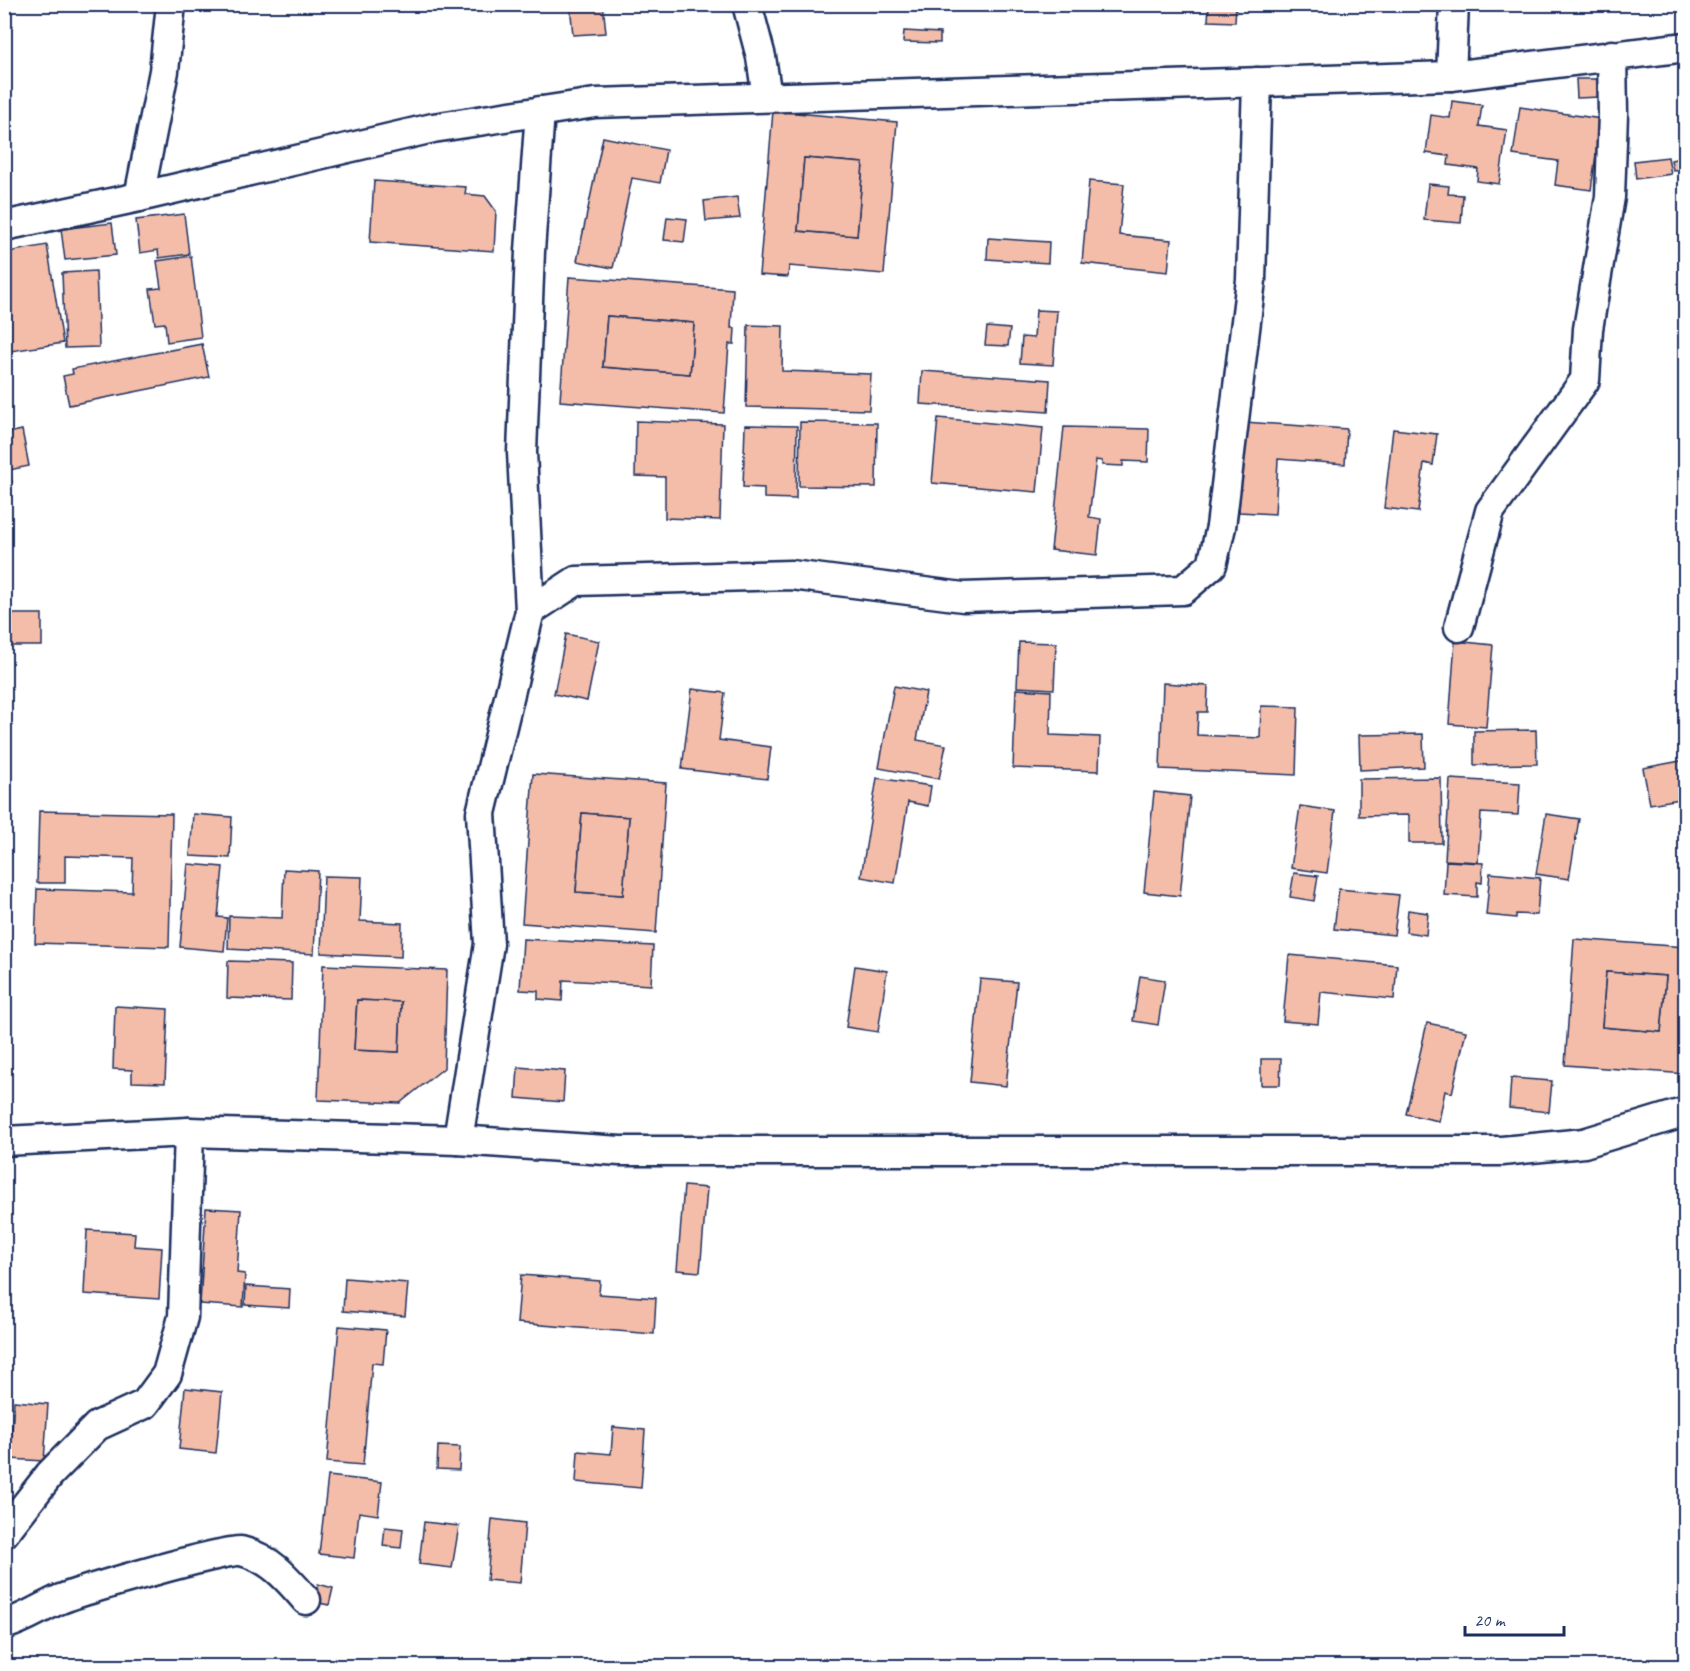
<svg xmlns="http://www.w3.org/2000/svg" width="1690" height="1671" font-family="Caveat,sans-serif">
	<rect width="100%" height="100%" fill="#fff"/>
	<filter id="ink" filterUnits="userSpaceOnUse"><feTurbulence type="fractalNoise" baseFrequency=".0167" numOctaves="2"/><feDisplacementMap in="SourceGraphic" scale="12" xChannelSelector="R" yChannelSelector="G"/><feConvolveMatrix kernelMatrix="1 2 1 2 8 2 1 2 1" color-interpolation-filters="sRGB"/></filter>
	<g filter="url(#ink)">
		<g fill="#f4bda9" stroke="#1b2f5e" stroke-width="1.5" fill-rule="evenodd">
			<path d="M399,4H433V10L400,11Z"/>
			<path d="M570,4H603L606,33L573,35Z"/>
			<path d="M1209,4H1236L1235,22L1208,21Z"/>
			<path d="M1339,4H1394L1393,11Z"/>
			<path d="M904,31L940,33V43L903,42Z"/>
			<path d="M1576,79H1599L1600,97L1577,98Z"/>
			<path d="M1452,101L1482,105L1479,126L1507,130L1499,184L1477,181L1478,169L1448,165L1449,156L1426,153L1431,115L1450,118Z"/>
			<path d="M1520,107L1601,119L1591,190L1555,185L1558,161L1513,155Z"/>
			<path d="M773,111L897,122L884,274L789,266L788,277L759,275ZM804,158L863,163L857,236L798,231Z"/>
			<path d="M603,137L666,150L660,183L632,178L613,268L577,261Z"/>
			<path d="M1668,157L1671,174L1636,179L1634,161Z"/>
			<path d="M804,158L863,163L857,236L798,231Z"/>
			<path d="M1680,158L1682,169L1673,170L1671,160Z"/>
			<path d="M374,181L466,187L465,194L485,196L496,211L494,251L370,242Z"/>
			<path d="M1089,181L1124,184L1119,235L1171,240L1168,272L1082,263Z"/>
			<path d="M1428,184L1449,186L1448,194L1463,195L1461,223L1424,220Z"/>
			<path d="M737,197L740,218L706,221L704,201Z"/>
			<path d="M184,214L189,254L159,258L158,250L140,253L136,220Z"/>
			<path d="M667,217L687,219L684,242L664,240Z"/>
			<path d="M112,223L116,255L65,260L61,229Z"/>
			<path d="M988,238L1049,242L1048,263L987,259Z"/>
			<path d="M47,245L63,343L4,352V269L10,268L8,252Z"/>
			<path d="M191,256L201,337L167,342L165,323L155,324L150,289L161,288L157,261Z"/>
			<path d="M96,271L99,347L65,348L62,273Z"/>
			<path d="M569,277L733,289L731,328H735L734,344H729L724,413L560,401ZM607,316L694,323L690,374L603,367Z"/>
			<path d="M1036,310L1057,311L1053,365L1020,363L1022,337L1034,338Z"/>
			<path d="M607,316L694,323L690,374L603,367Z"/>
			<path d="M748,325L783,326L782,371L871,374L869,410L746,407Z"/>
			<path d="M987,327L1010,329L1008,346L985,345Z"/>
			<path d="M202,344L209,377L69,405L63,376L73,374L72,369Z"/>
			<path d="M922,371L1050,380L1048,412L920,404Z"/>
			<path d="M938,418L1043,428L1037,492L932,483Z"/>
			<path d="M636,421L723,424L720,520L665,518V477L635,476Z"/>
			<path d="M800,422L877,423L876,487L799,486Z"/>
			<path d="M1244,422L1347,429L1345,464L1278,459L1275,514L1239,512Z"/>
			<path d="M745,425L797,426L796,499L764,498V488L743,487Z"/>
			<path d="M1064,427L1149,429L1148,462L1123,461V466L1102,465V461L1096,460L1089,517L1101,519L1097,555L1051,550Z"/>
			<path d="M1393,429L1437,434L1433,465L1424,463L1418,512L1384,508Z"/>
			<path d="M22,430L29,466L9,470L12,482L4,483V434Z"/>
			<rect x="4" y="614" width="38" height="32"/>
			<path d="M566,634L599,641L587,701L554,694Z"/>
			<path d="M1455,641L1493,645L1486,727L1449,724Z"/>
			<path d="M1019,642L1056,643L1054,689L1017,687Z"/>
			<path d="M1163,683L1208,686L1207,712H1198L1197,735L1260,738L1261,706L1298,707L1296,775L1160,769Z"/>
			<path d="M894,686L926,692L917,740L946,745L939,779L879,768Z"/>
			<path d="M692,689L725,693L719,740L771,747L767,779L682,769Z"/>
			<path d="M1016,689L1051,691L1050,735L1100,737L1099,771L1013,768Z"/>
			<path d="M1536,730L1537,764L1474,765V731Z"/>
			<path d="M1423,734L1424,767L1360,770L1359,735Z"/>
			<path d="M1686,760V798L1650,804L1643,768Z"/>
			<path d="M533,774L666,783L656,933L522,923ZM582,813L629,817L623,895L576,892Z"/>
			<path d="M877,778L931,786L928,806L908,802L895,883L861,877Z"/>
			<path d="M1441,778L1442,843H1409V815L1359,816V779Z"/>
			<path d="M1450,779L1520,783L1518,815L1481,813L1478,862L1445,860Z"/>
			<path d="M1154,792L1190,796L1180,896L1144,892Z"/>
			<path d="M1300,806L1335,811L1327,873L1291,868Z"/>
			<path d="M39,811L172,814L169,947L35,943L37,889L132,892L133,858L65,856V883H37Z"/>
			<path d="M582,813L629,817L623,895L576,892Z"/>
			<path d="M193,814L232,817L230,858L190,856Z"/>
			<path d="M1546,814L1579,819L1569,879L1536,874Z"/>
			<path d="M1446,861L1483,863L1482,883L1477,882V897L1444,895Z"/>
			<path d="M188,864L223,867L218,917L227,918L224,951L180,947Z"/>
			<path d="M284,869L318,871L314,954L228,949L229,916L282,918Z"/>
			<path d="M1294,873L1318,876L1314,901L1290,897Z"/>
			<path d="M1490,873L1540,878L1537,915L1516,914V918L1486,915Z"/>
			<path d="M324,876L362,877L360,921L402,923L401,957L321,953Z"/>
			<path d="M1339,889L1399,895L1394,935L1334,929Z"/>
			<path d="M1408,910L1428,913L1426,935L1406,932Z"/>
			<path d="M523,939L653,946L651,985L563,980L562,1001L538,999V991L520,990Z"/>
			<path d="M1574,939L1686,947V1074L1565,1065ZM1606,972L1666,976L1661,1032L1602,1027Z"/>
			<path d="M1289,955L1397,965L1394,999L1321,992L1318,1024L1283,1021Z"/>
			<path d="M228,961L292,963L291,1000L227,998Z"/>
			<path d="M323,965L447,970L444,1068L400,1103L318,1100ZM357,1000L401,1002L399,1052L354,1050Z"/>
			<path d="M855,966L887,971L878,1032L846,1027Z"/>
			<path d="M1606,972L1666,976L1661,1032L1602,1027Z"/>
			<path d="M1140,976L1165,980L1158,1025L1133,1021Z"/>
			<path d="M980,979L1017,982L1006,1086L970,1082Z"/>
			<path d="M357,1000L401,1002L399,1052L354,1050Z"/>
			<path d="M115,1006L168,1009L165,1083L132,1082V1070L113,1069Z"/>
			<path d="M1427,1023L1466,1031L1452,1093L1445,1091L1439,1121L1406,1114Z"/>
			<path d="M1261,1059H1281L1280,1085H1261Z"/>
			<path d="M518,1067L565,1071L563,1102L516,1098Z"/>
			<path d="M1511,1078L1552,1081L1549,1112L1509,1108Z"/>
			<path d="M684,1186L707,1188L700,1272L677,1270Z"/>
			<path d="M206,1208L241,1210L237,1273L245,1274L243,1307L200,1304Z"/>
			<path d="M87,1230L135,1233L134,1246L162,1248L159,1299L84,1294Z"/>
			<path d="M521,1275L600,1281L599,1294L656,1298L654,1334L517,1323Z"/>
			<path d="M345,1278L408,1283L405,1316L343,1311Z"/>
			<path d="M246,1286L290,1289L289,1308L245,1305Z"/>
			<path d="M339,1326L386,1330L383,1364L372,1363L363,1465L327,1462Z"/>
			<path d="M185,1388L222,1392L216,1453L179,1449Z"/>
			<path d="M14,1401L48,1404L44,1461L10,1459Z"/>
			<path d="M613,1427L645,1430L641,1488L576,1482L578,1451L611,1454Z"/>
			<path d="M438,1446L460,1447L459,1470L437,1469Z"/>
			<path d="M328,1476L382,1482L378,1515L359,1512L354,1558L319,1554Z"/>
			<path d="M492,1519L525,1523L520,1583L487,1580Z"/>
			<path d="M424,1522L459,1526L452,1568L419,1564Z"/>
			<path d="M385,1527L403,1529L401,1548L383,1546Z"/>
			<path d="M318,1584L333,1588L329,1605L314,1602Z"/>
		</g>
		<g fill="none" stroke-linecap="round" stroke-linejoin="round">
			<defs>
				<g id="minor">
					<path d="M747,4L761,57L767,97"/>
					<path d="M1451,76L1454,4"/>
					<path d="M139,197L164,71L171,4"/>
					<path d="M4,226L139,197L433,128L595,103L1451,76L1686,47"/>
					<path d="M530,611L522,452L530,251L540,111"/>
					<path d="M1459,627L1490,511L1585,380L1588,329L1610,197L1613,114L1612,55"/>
					<path d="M458,1140L489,944L481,813L530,611L576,581L791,575L963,597L1183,590L1212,565L1221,527L1251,280L1257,82"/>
					<path d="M4,1141L189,1132L458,1140L620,1151H1502L1584,1143L1686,1112"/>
					<path d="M4,1533L50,1474L97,1426L145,1404L167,1374L183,1317L189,1132"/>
					<path d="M4,1625C26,1618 35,1611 54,1602C71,1593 229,1548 241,1551C270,1558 287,1578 306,1600"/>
				</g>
			</defs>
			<use href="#minor" stroke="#1b2f5e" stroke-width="33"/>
			<use href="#minor" stroke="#fff" stroke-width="28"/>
		</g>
	</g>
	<rect width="1690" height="1671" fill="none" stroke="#fff" stroke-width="24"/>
	<rect x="12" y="12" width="1666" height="1647" fill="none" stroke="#1b2f5e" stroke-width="2" filter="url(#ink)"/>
	<path d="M1465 1626v9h99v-9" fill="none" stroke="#1b2f5e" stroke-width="3"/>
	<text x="1474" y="1626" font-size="18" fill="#1b2f5e" stroke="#ffffff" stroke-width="4.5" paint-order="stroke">20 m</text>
</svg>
